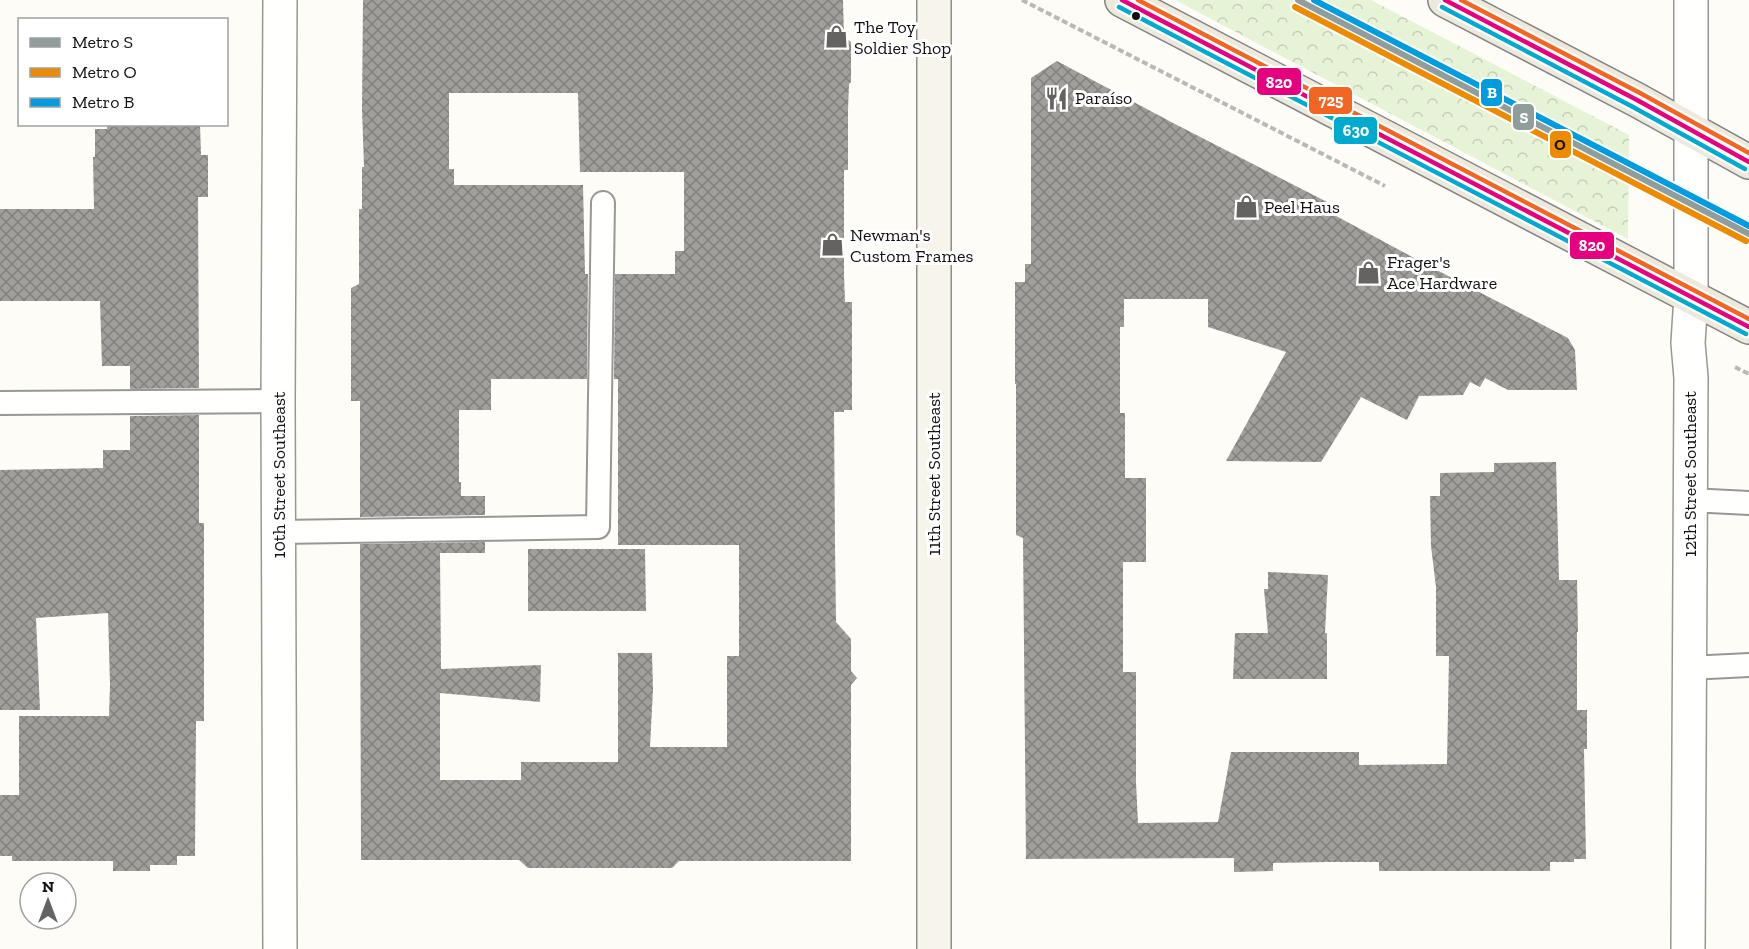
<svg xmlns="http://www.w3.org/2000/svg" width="1749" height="949" font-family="'Zilla Slab',serif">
	<defs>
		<pattern id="park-crowns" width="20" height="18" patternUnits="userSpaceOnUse" patternTransform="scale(1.5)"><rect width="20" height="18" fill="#e7f3d7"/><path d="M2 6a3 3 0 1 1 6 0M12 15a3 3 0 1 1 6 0" fill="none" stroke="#c5cfb8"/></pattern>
		<pattern id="building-cross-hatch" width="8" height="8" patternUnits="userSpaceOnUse" patternTransform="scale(1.5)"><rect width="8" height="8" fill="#a19f9c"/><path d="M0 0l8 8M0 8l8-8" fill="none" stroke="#82807e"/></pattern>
	</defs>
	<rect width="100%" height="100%" fill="#fdfcf7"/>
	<path fill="url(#park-crowns)" d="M1175,0H1371L1629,135L1628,239Z"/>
	<g fill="url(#building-cross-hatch)">
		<path d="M363,0H843L844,37L851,42V82L849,84L848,110V170H844V275L845,302H852V410H844V412H834L835,544L836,622L851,639V671L857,678L851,685V861H679L672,868H528L519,860H361L360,544L485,542V553H440L441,669L541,665L540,702L440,693V780H521V762H618V653H652L653,689L650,747H727V656H739V545H618V379H614L615,274H675V251H684V172H580L578,93H449V169H454V185H583L585,274H588L587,379H491V410H459V482H461V496H485V515L360,517V401H351V288L359,284V209H362V167H364L362,109Z"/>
		<path d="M1057,61L1173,123L1329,203L1325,210L1429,266L1568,338L1575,350L1577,390H1508L1485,378L1480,387L1470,382L1463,395L1419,396L1407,420L1361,397L1321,462L1226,461L1286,352L1208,327V299H1124V327H1120V413H1125V478H1146V562H1123V672H1136V782L1138,823L1218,822L1231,752H1359V765L1447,764L1449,656H1436V587L1431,546L1430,496H1440V473L1494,472V463L1556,462L1559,580H1577L1578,632H1577V710H1587V749H1584L1586,859H1574V862H1550V871H1379V862H1326L1273,863V871L1234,872V858L1026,859L1023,538L1016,535V384H1015V282H1025V264H1031V78Z"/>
		<path d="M107,124H200L201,155H208V197H198L199,388L130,389V366H102L100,301H0V209H94L93,157H95V129H107Z"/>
		<path d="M199,415V523H204V721H196L195,856H177V865H150V871H113V861H12V856H0V795H19V716H109L110,685L108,613L36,618L40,710H0V470L103,468V450H130V416Z"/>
		<path d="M528,549H645L646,611H528Z"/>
		<path d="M1268,572L1328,575L1325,633H1327V679H1233L1235,633H1268L1264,589H1268Z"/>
	</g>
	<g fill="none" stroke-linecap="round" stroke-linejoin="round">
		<defs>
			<g id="lane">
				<path d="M0,403L278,401"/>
				<path d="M1690,500L1749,503"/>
				<path d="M279,532L598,527L603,203"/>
				<path d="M1689,668L1749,665"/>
			</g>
			<g id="street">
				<path d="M280,0L278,401L280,949"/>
				<path d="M1688,949L1691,378L1688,343L1691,296V0"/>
			</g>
			<path id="secondary" d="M934,949V0"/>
			<g id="primary">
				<path d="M1122,0L1749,327"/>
				<path d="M1445,0L1637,100L1749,162"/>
			</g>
		</defs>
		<use href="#lane" stroke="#979795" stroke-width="26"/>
		<use href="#street" stroke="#979795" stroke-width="36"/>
		<use href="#secondary" stroke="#8e8d8b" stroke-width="36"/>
		<use href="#primary" stroke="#858482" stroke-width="36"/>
		<g stroke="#b9b9b8" stroke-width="4" stroke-dasharray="6 3" stroke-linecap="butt">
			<path d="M1022,0L1385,186"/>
			<path d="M1735,367L1749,374"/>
		</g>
		<use href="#lane" stroke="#fffffe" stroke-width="22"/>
		<use href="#street" stroke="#fffffe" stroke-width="33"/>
		<use href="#secondary" stroke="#f6f4eb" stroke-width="33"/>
		<use href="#primary" stroke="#ede9dc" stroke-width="33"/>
		<defs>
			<g id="bus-1">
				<path d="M1122,0L1749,327"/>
				<path d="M1445,0L1637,100L1749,162"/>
			</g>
			<g id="bus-2">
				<path d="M1119,7L1746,334"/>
				<path d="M1442,7L1633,107L1745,169"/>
			</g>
			<g id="bus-3">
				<path d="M1138,0L1749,319"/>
				<path d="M1461,0L1640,93L1749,153"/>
			</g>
		</defs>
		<use href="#bus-1" stroke="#fff" stroke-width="9"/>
		<use href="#bus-2" stroke="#fff" stroke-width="9"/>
		<use href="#bus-3" stroke="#fff" stroke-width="9"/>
		<use href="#bus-1" stroke="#e5007d" stroke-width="4.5"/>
		<use href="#bus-2" stroke="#00a9ce" stroke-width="4.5"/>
		<use href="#bus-3" stroke="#f26522" stroke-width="4.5"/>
		<defs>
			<path id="metro-1" d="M1298,0L1749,234"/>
			<path id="metro-2" d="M1295,7L1746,241"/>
			<path id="metro-3" d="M1314,0L1749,226"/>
		</defs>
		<use href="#metro-1" stroke="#fff" stroke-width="10"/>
		<use href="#metro-2" stroke="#fff" stroke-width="10"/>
		<use href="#metro-3" stroke="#fff" stroke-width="10"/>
		<use href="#metro-1" stroke="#919d9d" stroke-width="6"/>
		<use href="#metro-2" stroke="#ed8b00" stroke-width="6"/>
		<use href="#metro-3" stroke="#009cde" stroke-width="6"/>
	</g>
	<defs>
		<symbol id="shop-bare" viewBox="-9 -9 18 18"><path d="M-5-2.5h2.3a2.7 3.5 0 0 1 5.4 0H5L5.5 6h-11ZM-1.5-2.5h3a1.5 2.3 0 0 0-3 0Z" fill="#646362" stroke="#fff" stroke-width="2.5" paint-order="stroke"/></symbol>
		<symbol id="restaurant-bare" viewBox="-9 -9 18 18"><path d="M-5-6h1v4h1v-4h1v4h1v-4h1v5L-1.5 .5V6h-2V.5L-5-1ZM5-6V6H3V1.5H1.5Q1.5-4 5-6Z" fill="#646362" stroke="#fff" stroke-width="2.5" paint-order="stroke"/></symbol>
	</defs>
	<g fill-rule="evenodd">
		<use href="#shop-bare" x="820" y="20" width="33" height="33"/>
		<use href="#restaurant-bare" x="1040" y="82" width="33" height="33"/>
		<use href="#shop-bare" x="1230" y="190" width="33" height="33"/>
		<use href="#shop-bare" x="816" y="228" width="33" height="33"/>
		<use href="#shop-bare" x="1352" y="256" width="33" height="33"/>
	</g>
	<circle fill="#111" stroke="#fff" stroke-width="2" cx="1136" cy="16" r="5"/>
	<g text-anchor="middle" stroke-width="6" stroke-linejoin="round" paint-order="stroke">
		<g font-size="18" fill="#111" stroke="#fff" text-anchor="start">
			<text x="854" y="33">The Toy<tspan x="854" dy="21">Soldier Shop</tspan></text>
			<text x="1075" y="104">Paraíso</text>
			<text x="1264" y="213">Peel Haus</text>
			<text x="850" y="241">Newman's<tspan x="850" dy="21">Custom Frames</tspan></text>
			<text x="1387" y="268">Frager's<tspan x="1387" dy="21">Ace Hardware</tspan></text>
		</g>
		<g font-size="18" fill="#111" stroke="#fff">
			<text transform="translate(934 474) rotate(-90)" y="6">11th Street Southeast</text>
			<text transform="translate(1690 474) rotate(-90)" y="6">12th Street Southeast</text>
			<text transform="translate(279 475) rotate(-90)" y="6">10th Street Southeast</text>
		</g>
	</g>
	<g stroke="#fff" stroke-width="2">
		<rect x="1256" y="67" width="46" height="29" rx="6" fill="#e5007d"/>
		<rect x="1480" y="78" width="23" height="29" rx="6" fill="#009cde"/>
		<rect x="1308" y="86" width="45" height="29" rx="6" fill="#f26522"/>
		<rect x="1512" y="103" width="23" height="28" rx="6" fill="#919d9d"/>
		<rect x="1333" y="116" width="45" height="29" rx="6" fill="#00a9ce"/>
		<rect x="1549" y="130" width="23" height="29" rx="6" fill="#ed8b00"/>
		<rect x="1569" y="231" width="46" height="29" rx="6" fill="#e5007d"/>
	</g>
	<g font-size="16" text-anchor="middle" font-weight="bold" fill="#fff">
		<text x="1279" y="88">820</text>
		<text x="1492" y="98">B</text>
		<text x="1331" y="106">725</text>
		<text x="1524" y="123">S</text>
		<text x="1356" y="136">630</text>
		<text x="1592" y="251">820</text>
	</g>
	<g font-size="16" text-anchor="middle" font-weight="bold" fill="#111">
		<text x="1560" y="150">O</text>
	</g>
	<rect x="18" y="18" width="210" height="108" fill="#ffffff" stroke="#a0a0a0" stroke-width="1.5"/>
	<rect x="30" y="38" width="30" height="9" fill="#919d9d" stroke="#a0a0a0" stroke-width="1.5"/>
	<text x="72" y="48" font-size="18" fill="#111111">Metro S</text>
	<rect x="30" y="68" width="30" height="9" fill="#ed8b00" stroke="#a0a0a0" stroke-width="1.5"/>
	<text x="72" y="78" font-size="18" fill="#111111">Metro O</text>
	<rect x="30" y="98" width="30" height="9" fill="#009cde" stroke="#a0a0a0" stroke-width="1.5"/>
	<text x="72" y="108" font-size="18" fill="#111111">Metro B</text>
	<g transform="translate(48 901)"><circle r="28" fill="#ffffff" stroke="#a0a0a0" stroke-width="1.5"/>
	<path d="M0-4.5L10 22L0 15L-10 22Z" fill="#646362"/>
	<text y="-9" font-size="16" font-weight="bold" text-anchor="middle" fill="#111111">N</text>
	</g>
</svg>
